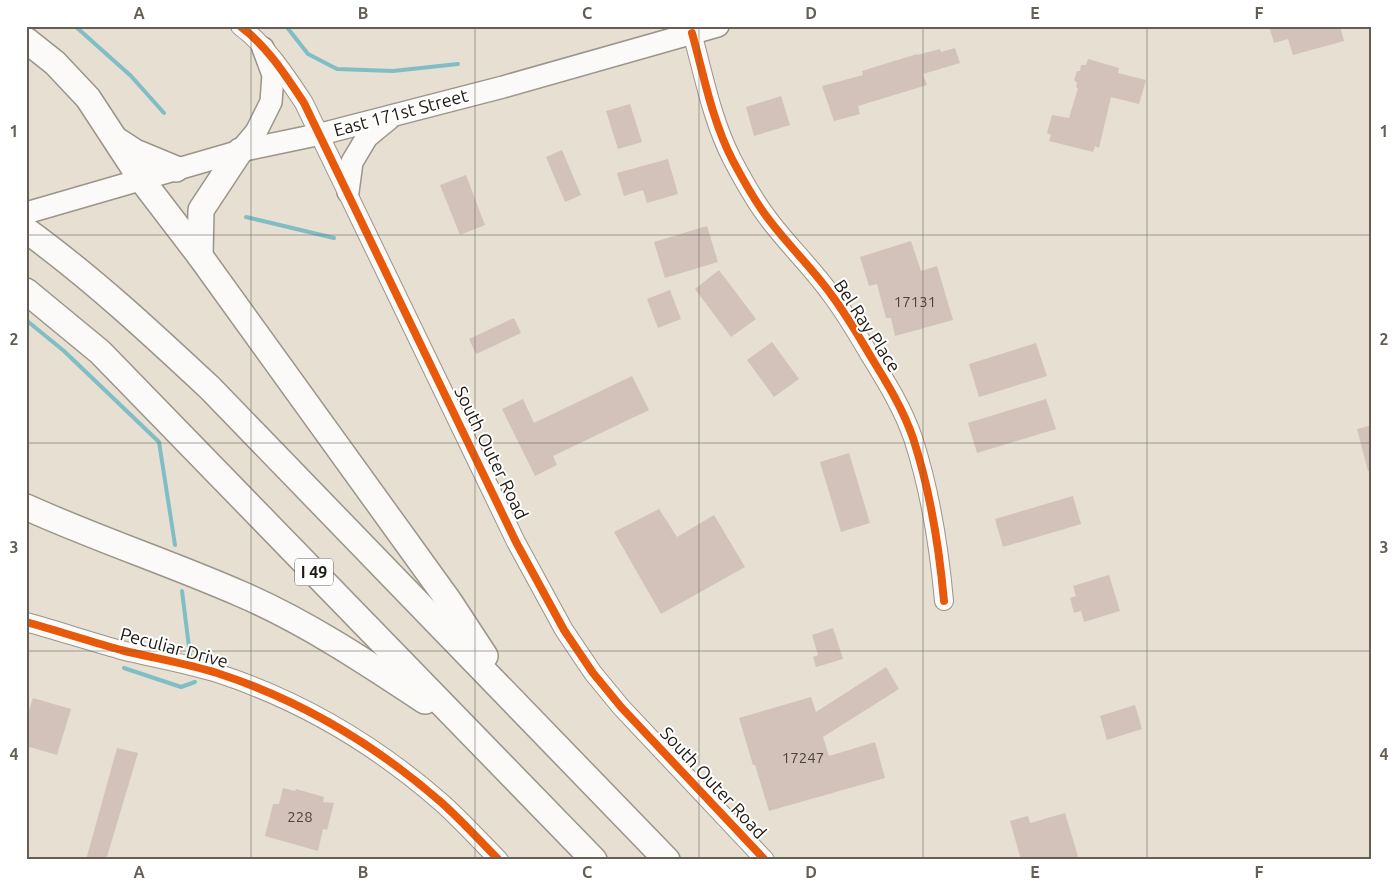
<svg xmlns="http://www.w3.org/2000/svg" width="1398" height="886" font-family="Ubuntu,sans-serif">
	<rect width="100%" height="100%" fill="#e6dfd2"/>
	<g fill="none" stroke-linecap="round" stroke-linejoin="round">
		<g stroke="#80bdc5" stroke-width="4">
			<path d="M75,26L131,76L164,113"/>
			<path d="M286,26L308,54L337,69L393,71L458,64"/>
			<path d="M246,217L334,238"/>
			<path d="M26,320L64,351L159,442L175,545"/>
			<path d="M182,591L190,655"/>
			<path d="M124,668L181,687L195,682"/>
		</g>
	</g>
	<g fill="#d3c2ba">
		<path d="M1269,26H1340L1344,41L1293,55L1288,39L1274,43Z"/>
		<path d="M955,48L960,63L923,74L927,85L858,106L860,114L834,121L822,86L863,75L862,71L917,54V55L940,49L941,52Z"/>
		<path d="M1088,59L1119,68L1118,73L1146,80L1139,104L1111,97L1099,148L1095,146L1093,152L1049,141L1051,135L1047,133L1052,115L1069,118L1078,88L1076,87L1077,83L1074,80L1077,71H1080L1081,65H1086Z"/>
		<path d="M781,96L790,125L754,136L746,107Z"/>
		<path d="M630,104L642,142L618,149L606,111Z"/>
		<path d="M562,150L581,195L565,202L546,157Z"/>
		<path d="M668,159L678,194L647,203L643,190L624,196L617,173Z"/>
		<path d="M466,175L485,225L460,235L440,185Z"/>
		<path d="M707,226L718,262L665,278L654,242Z"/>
		<path d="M911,241L921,271L937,266L953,320L895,336L891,318H886L877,284L869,286L860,257Z"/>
		<path d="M719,270L756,319L731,337L695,289Z"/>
		<path d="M670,290L681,319L658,328L647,299Z"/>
		<path d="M514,318L521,333L476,354L469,339Z"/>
		<path d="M772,342L799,379L774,397L747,360Z"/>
		<path d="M1036,343L1047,376L979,397L969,364Z"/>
		<path d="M632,376L649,410L553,456L557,465L535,476L502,409L523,399L534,423Z"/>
		<path d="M1046,399L1056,429L977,453L968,423Z"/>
		<path d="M1372,425V471H1368L1357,429Z"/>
		<path d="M849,453L870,523L841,532L820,462Z"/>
		<path d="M1073,496L1081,524L1003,547L995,519Z"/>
		<path d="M659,509L677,537L714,515L745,567L661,614L614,532Z"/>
		<path d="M1109,575L1120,611L1084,622L1081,611L1074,613L1070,598L1076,596L1073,586Z"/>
		<path d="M833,628L843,659L816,667L813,657L818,655L812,635Z"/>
		<path d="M886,667L899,689L823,737L829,756L875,742L885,778L769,811L755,765H753L739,718L811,697L816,712Z"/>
		<path d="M33,698L71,709L57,755L26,746V719Z"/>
		<path d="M1135,705L1142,729L1107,740L1100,716Z"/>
		<path d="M117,748L138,753L106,860H86Z"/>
		<path d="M283,788L295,791L296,789L324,797L323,802L334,803L327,830L323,829L318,851L265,836L273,804H279Z"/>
		<path d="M1065,813L1079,860H1021L1010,821L1028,816L1030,823Z"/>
	</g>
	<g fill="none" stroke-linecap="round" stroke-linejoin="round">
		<defs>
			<g id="minor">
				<path d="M240,26C267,46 286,76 304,103L516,542L564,630L593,673L621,707L765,860"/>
				<path d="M692,33C704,76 712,120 732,159C743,180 755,202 770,221C789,246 812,268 830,293C846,314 858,335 871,357C887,383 903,409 913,438C930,490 939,546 944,601"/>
				<path d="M26,622C58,631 89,641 121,650C153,658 185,663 217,673C300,700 377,746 442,803C462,821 480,841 499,860"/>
			</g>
			<g id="major">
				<path d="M240,151L256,132L271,102L273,75L263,48"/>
				<path d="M348,192L352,162L367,137L389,119"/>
				<path d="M26,213L240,151L321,134L503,87L718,26"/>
			</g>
			<g id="highway">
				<path d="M26,40L55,63L88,98L141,179L200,256L449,601L485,656"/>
				<path d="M118,141L135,152L176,169"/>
				<path d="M26,230C92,278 151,333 210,388L667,860"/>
				<path d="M200,256L201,210L240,151"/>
				<path d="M26,291L100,352L594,860"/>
				<path d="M26,507C97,539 170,563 241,594C306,622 366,662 425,701"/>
			</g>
		</defs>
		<use href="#minor" stroke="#9a948a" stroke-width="20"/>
		<use href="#major" stroke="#9a948a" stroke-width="24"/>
		<use href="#highway" stroke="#9a948a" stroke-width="28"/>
		<use href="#minor" stroke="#fbfaf8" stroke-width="18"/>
		<use href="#major" stroke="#fbfaf8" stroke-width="21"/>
		<use href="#highway" stroke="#fbfaf8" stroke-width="25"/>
		<defs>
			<g id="cycleway">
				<path d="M240,26C267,46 286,76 304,103L516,542L564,630L593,673L621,707L765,860"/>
				<path d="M692,33C704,76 712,120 732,159C743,180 755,202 770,221C789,246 812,268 830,293C846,314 858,335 871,357C887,383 903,409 913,438C930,490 939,546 944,601"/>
				<path d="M26,622C58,631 89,641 121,650C153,658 185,663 217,673C300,700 377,746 442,803C462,821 480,841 499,860"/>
			</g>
		</defs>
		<use href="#cycleway" stroke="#fff" stroke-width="11"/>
		<use href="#cycleway" stroke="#e8590c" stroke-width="8"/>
	</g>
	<path fill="none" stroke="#645e55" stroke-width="1" stroke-opacity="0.55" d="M251,26V860M475,26V860M699,26V860M923,26V860M1147,26V860M26,235H1372M26,443H1372M26,651H1372"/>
	<g text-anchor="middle" stroke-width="4" stroke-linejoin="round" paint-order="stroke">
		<g font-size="15" fill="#4b433b">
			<text x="915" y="307">17131</text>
			<text x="803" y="763">17247</text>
			<text x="300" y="822">228</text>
		</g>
		<rect fill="#fff" stroke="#625e58" stroke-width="1" x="295" y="558.5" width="38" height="27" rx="4"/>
		<g font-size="16" font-weight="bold" fill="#1e1911">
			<text x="314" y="578">I 49</text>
		</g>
		<g font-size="18" fill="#1e1911" stroke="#fff">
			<text transform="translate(401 113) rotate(-15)" y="6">East 171st Street</text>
			<text transform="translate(867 326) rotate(57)" y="6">Bel Ray Place</text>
			<text transform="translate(491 453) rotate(64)" y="6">South Outer Road</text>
			<text transform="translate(174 648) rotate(15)" y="6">Peculiar Drive</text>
			<text transform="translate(713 783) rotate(47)" y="6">South Outer Road</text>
		</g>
	</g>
	<rect width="1398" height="886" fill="none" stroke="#ffffff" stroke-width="55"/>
	<rect x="28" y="28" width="1342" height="830" fill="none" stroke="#645e55" stroke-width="2"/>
	<g font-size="16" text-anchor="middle" font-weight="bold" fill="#645e55">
		<text x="139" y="19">A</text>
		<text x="363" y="19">B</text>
		<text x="587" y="19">C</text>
		<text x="811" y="19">D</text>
		<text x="1035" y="19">E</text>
		<text x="1259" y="19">F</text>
		<text x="14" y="137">1</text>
		<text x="1384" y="137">1</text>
		<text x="14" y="345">2</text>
		<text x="1384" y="345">2</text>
		<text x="14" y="553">3</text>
		<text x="1384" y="553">3</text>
		<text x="14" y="760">4</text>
		<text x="1384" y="760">4</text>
		<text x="139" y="878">A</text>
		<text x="363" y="878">B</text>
		<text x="587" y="878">C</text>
		<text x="811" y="878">D</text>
		<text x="1035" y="878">E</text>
		<text x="1259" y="878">F</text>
	</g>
</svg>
